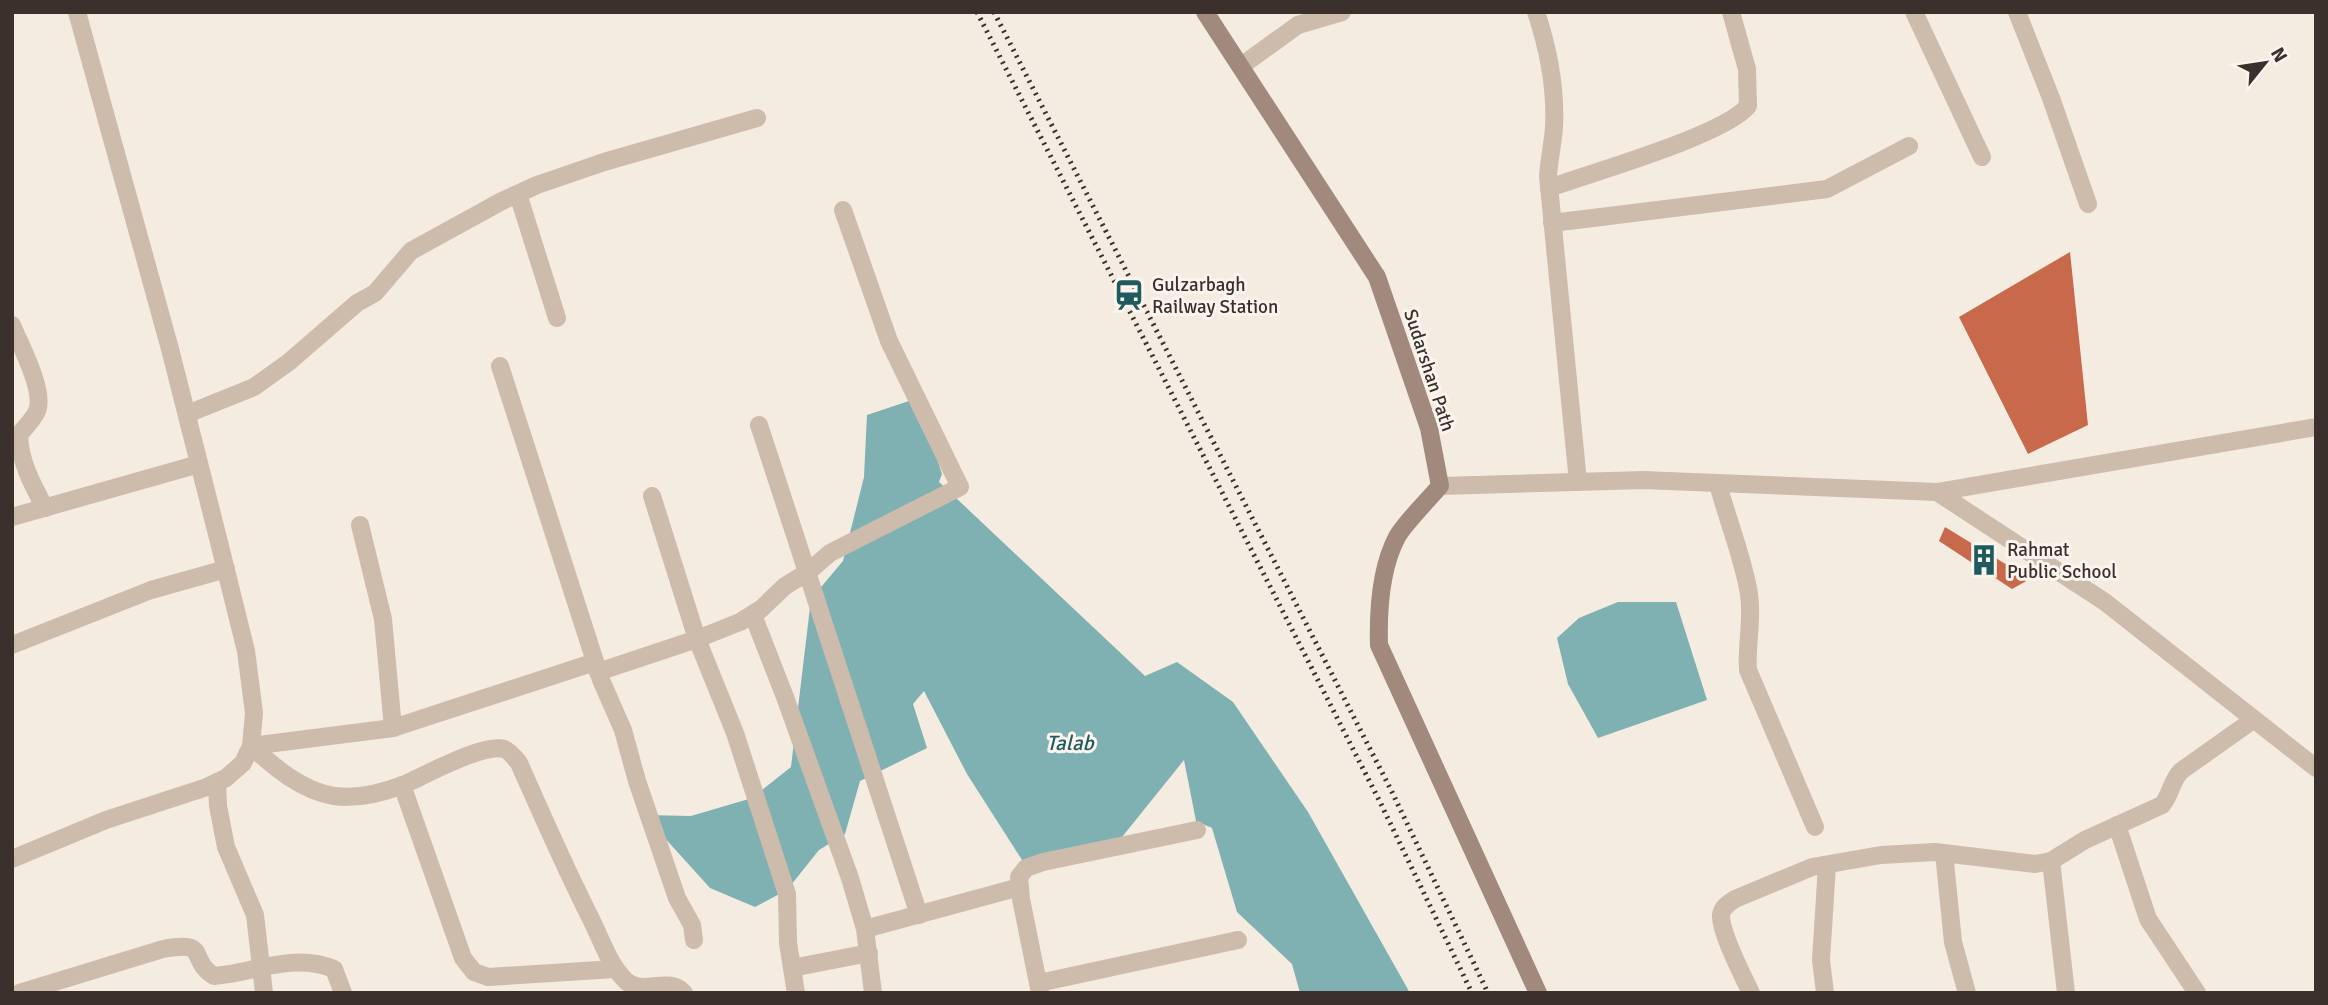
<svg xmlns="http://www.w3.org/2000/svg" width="2328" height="1005" font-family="Signika,sans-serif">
	<rect width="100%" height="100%" fill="#f4ebe1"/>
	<g fill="#7fb0b2">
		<path d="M918,398L942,474L939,482L1145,676L1177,662L1233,702L1308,812L1410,993H1300L1292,964L1237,912L1212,828L1196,821L1184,760L1118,842L1024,863L967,774L924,691L913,704L927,748L860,781L845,834L819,850L787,890L755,907L710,888L644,815L691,816L752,798L791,767L811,599L843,561L864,477L867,415Z"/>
		<path d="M1618,602H1676L1707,700L1598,738L1568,684L1557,638L1579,618Z"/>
	</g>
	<g fill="#c8694b">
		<path d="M2070,252L2088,425L2028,454L1959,317Z"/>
		<path d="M1945,527L2030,579L2012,589L1939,541Z"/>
	</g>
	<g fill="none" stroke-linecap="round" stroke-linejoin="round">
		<g stroke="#cdbbac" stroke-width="18">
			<path d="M1536,12C1548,48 1556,88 1554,127C1553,143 1549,160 1548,176L1578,482"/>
			<path d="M1914,12L1982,157"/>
			<path d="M2017,12L2051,98L2088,204"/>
			<path d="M1241,66L1298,25L1342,12"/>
			<path d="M1549,188C1590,173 1725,135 1748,106L1747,69L1731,12"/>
			<path d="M518,194L557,318"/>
			<path d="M1552,223L1827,189L1909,146"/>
			<path d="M12,325C20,345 47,394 36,413C32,421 24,428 19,435C20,462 32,484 45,508"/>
			<path d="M500,366L601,680L623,730L637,781L677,898L692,925L694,940"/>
			<path d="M187,414L254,387L289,362L357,303L375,293L411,251L502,201L537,185L604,162L757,118"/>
			<path d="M759,425L919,915"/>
			<path d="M1718,484C1727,518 1744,561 1749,594C1753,620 1746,645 1748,670L1815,827"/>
			<path d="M1440,486L1643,480L1937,492L2316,427"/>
			<path d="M1937,492L2105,602L2316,768"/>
			<path d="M652,496L697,639L735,733L787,894L788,943L796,993"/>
			<path d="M12,517L199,464"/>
			<path d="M753,615L785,697L850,878L865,929L873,993"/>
			<path d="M12,645L151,590L226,569"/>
			<path d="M598,672L697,639L740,622L761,609L785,586L808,572L830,553L960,487L889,341L843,210"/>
			<path d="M393,728L595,662"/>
			<path d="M251,746C274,767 302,791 334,796C356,799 382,793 403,785C424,776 483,743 504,749C510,751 515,758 519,763C542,815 565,868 591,919C601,939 609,964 625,980C641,997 669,975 684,993"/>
			<path d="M251,746L393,728L383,619L360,525"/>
			<path d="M217,782L218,806L226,847L255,915L264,993"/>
			<path d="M402,785L463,958L474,972L488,977L615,969"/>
			<path d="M2117,825L2148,919L2197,993"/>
			<path d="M1944,853L1953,942L1967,993"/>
			<path d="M12,859L106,820L207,787L226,778L243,763L251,746L254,713L246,651L218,538L170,349L77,12"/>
			<path d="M2051,861L2066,993"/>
			<path d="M865,929L1020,887"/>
			<path d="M792,968L869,953"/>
			<path d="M1039,983L1238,940"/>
			<path d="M19,993L163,949C211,940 187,959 214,976C255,973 293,952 334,969L343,993"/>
			<path d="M1040,993L1021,899L1019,877L1026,868L1043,862L1197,830"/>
			<path d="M1751,993C1743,976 1720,932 1721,915C1722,907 1729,903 1735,899L1812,867L1881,855L1935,852L2035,864L2051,861L2085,840L2162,805C2171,795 2171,781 2181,771L2253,720"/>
			<path d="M1825,993L1821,960L1827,865"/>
		</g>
		<path stroke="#a18a7d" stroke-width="18" d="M1205,12L1377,277L1429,428L1440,486C1428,500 1404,524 1397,537C1380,569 1378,610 1379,645L1538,993"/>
		<g stroke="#3b302b" stroke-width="5" stroke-dasharray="2 5" stroke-linecap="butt">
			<path d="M977,12L1380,802L1472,993"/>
			<path d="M994,12L1392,792L1488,993"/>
		</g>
	</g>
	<defs>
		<symbol id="station-bare" viewBox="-9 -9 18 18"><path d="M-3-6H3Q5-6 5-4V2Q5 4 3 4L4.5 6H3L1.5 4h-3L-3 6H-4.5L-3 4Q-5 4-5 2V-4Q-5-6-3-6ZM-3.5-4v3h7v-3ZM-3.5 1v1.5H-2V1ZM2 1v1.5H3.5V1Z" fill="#1f5a5e" stroke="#fbf5ee" stroke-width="2.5" paint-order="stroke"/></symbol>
		<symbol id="building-bare" viewBox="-9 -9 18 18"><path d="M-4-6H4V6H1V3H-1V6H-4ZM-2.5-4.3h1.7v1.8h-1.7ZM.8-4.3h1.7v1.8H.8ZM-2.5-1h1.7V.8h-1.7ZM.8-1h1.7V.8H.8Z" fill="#1f5a5e" stroke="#fbf5ee" stroke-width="2.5" paint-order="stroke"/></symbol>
	</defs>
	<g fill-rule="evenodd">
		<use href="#station-bare" x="1107" y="273" width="44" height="44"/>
		<use href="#building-bare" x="1962" y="538" width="44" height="44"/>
	</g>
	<g text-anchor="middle" stroke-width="6" stroke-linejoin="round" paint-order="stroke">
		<g font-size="19" fill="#3b302b" stroke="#fbf5ee" text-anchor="start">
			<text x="1152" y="291">Gulzarbagh<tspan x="1152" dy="22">Railway Station</tspan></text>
			<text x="2007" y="556">Rahmat<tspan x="2007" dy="22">Public School</tspan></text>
		</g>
		<g font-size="19" fill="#3b302b" stroke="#fbf5ee">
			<text transform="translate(1430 370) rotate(72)" y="7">Sudarshan Path</text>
		</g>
		<g font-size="21" font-style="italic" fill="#1f5a5e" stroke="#fbf5ee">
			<text x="1070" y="750">Talab</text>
		</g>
	</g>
	<rect width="2328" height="1005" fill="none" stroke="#3b302b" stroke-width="28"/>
	<g transform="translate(2265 63) rotate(60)" stroke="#fbf5ee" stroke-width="5" paint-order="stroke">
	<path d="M0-5L12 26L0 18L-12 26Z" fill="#3b302b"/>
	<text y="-10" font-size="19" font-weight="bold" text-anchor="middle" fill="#3b302b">N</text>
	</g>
</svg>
